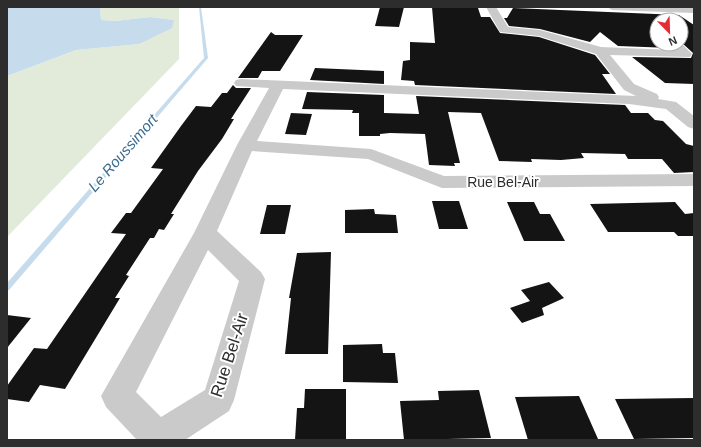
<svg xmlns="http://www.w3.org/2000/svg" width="701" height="447" font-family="Arial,sans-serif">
	<rect width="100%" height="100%" fill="#fff"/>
	<path fill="#e2ebda" d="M100,7H179V59L7,237V76L76,50L139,44L174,20L150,17L115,21L101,20Z"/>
	<path fill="#c6dbeb" d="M7,7H100L101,20L115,21L150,17L174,20L172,28L139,44L76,50L7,76Z"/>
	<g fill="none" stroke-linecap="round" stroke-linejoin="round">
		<path fill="#c6dbeb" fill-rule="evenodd" d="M199,7H201L208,58L9,290L7,291V283L204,58Z"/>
	</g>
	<g fill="#141414">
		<path d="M380,7H404L399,27L375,26Z"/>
		<path d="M432,7L478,8L481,17H490L500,33L539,37L595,55L610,74H602L616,94L415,85L414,81L401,80L403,61L410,60V42L435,43Z"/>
		<path d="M513,8L679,15L694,25V84L665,83L632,57L691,58L693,53L681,42V20H657V44H668L671,48L618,46L600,32L590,42L540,29L509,26L504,18H507Z"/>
		<path d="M271,32L275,35H303L280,71H262L258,78H238Z"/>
		<path d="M315,68L384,71V84L310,80Z"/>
		<path d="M233,85L236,88H251L231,119H234L222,139L198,171L171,214H174L164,230L159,229L154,238H150L126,275L129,276L115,298H120L65,389L40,385L29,402L7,399V386L34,348L47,349L126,234L111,233L126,213H131L163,169L151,168L181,126L196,106L211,107L222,93H227Z"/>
		<path d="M307,92L384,95V113L419,114L416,96L625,105L631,113H648L655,120L663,121L686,144L694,146V172L674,173L662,159H628L625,154L581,153L584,158L561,160L531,159L532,162L499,161L481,113L448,112L460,163H454L455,166L429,165L425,134L390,133L380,134V136H359V113H352L353,110L302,109Z"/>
		<path d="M291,113L312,114L306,135L285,134Z"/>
		<path d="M432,201H459L468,229H439Z"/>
		<path d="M507,202H534L540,214H550L565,241H524Z"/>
		<path d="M675,202L685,214L694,213V236H678L674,232H608L590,204Z"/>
		<path d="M267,205H291L285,234H260Z"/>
		<path d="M374,209L375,214L396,215L398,233H345V210Z"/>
		<path d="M331,252L328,354H285L291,298H289L297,253Z"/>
		<path d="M549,282L564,298L542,308L544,315L522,323L510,308L530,301L521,290Z"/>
		<path d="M7,315L31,318L7,348Z"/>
		<path d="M382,344L383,353H395L398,383L343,382V345Z"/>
		<path d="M305,389H346V440H295L297,408H304Z"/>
		<path d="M479,390L491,438L404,440L400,401L439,400L438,391Z"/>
		<path d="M579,396L598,439L528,440L515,397Z"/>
		<path d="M694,398V438L634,439L615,399Z"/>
	</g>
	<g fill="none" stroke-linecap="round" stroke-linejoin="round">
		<g fill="#cacaca" fill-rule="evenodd">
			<path d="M486,7H496L508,27L540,30L601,47L674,50L669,44L681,43L692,54L690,57L610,55L634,84L657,94L659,97L658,99L676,102L694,116V129L688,127L666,109L629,104L283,89L257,141L371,149L444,176L694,174V186L442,188L368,159L252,151L217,231L261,272L265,279L234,400L229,411L185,440H137L106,407L101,396L194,233L237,145L269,88L236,86L234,83L236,80L241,79L636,96L624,90L596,54L539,36L500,32ZM208,250L239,281L205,390L161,417L136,392Z"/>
			<path d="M607,7H694V13L612,10Z"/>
		</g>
	</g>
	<g text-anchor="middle" stroke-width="4" stroke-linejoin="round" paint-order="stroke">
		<g font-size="14" fill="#2d2d2d" stroke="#fff">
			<text x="503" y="187">Rue Bel-Air</text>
		</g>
		<g font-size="15" font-style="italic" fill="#3b6b8f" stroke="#fff">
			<text transform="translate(123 153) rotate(-49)" y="5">Le Roussimort</text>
		</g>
		<g font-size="17" fill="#2d2d2d" stroke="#fff">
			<text transform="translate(229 355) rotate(-72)" y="6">Rue Bel-Air</text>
		</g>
	</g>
	<rect width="701" height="447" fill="none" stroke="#2d2d2d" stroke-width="16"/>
	<g transform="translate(669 32) rotate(157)"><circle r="19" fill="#ffffff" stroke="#ababab"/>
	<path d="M0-3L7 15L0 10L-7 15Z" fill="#e62d33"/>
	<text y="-6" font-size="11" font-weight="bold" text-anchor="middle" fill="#2d2d2d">N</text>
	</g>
</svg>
